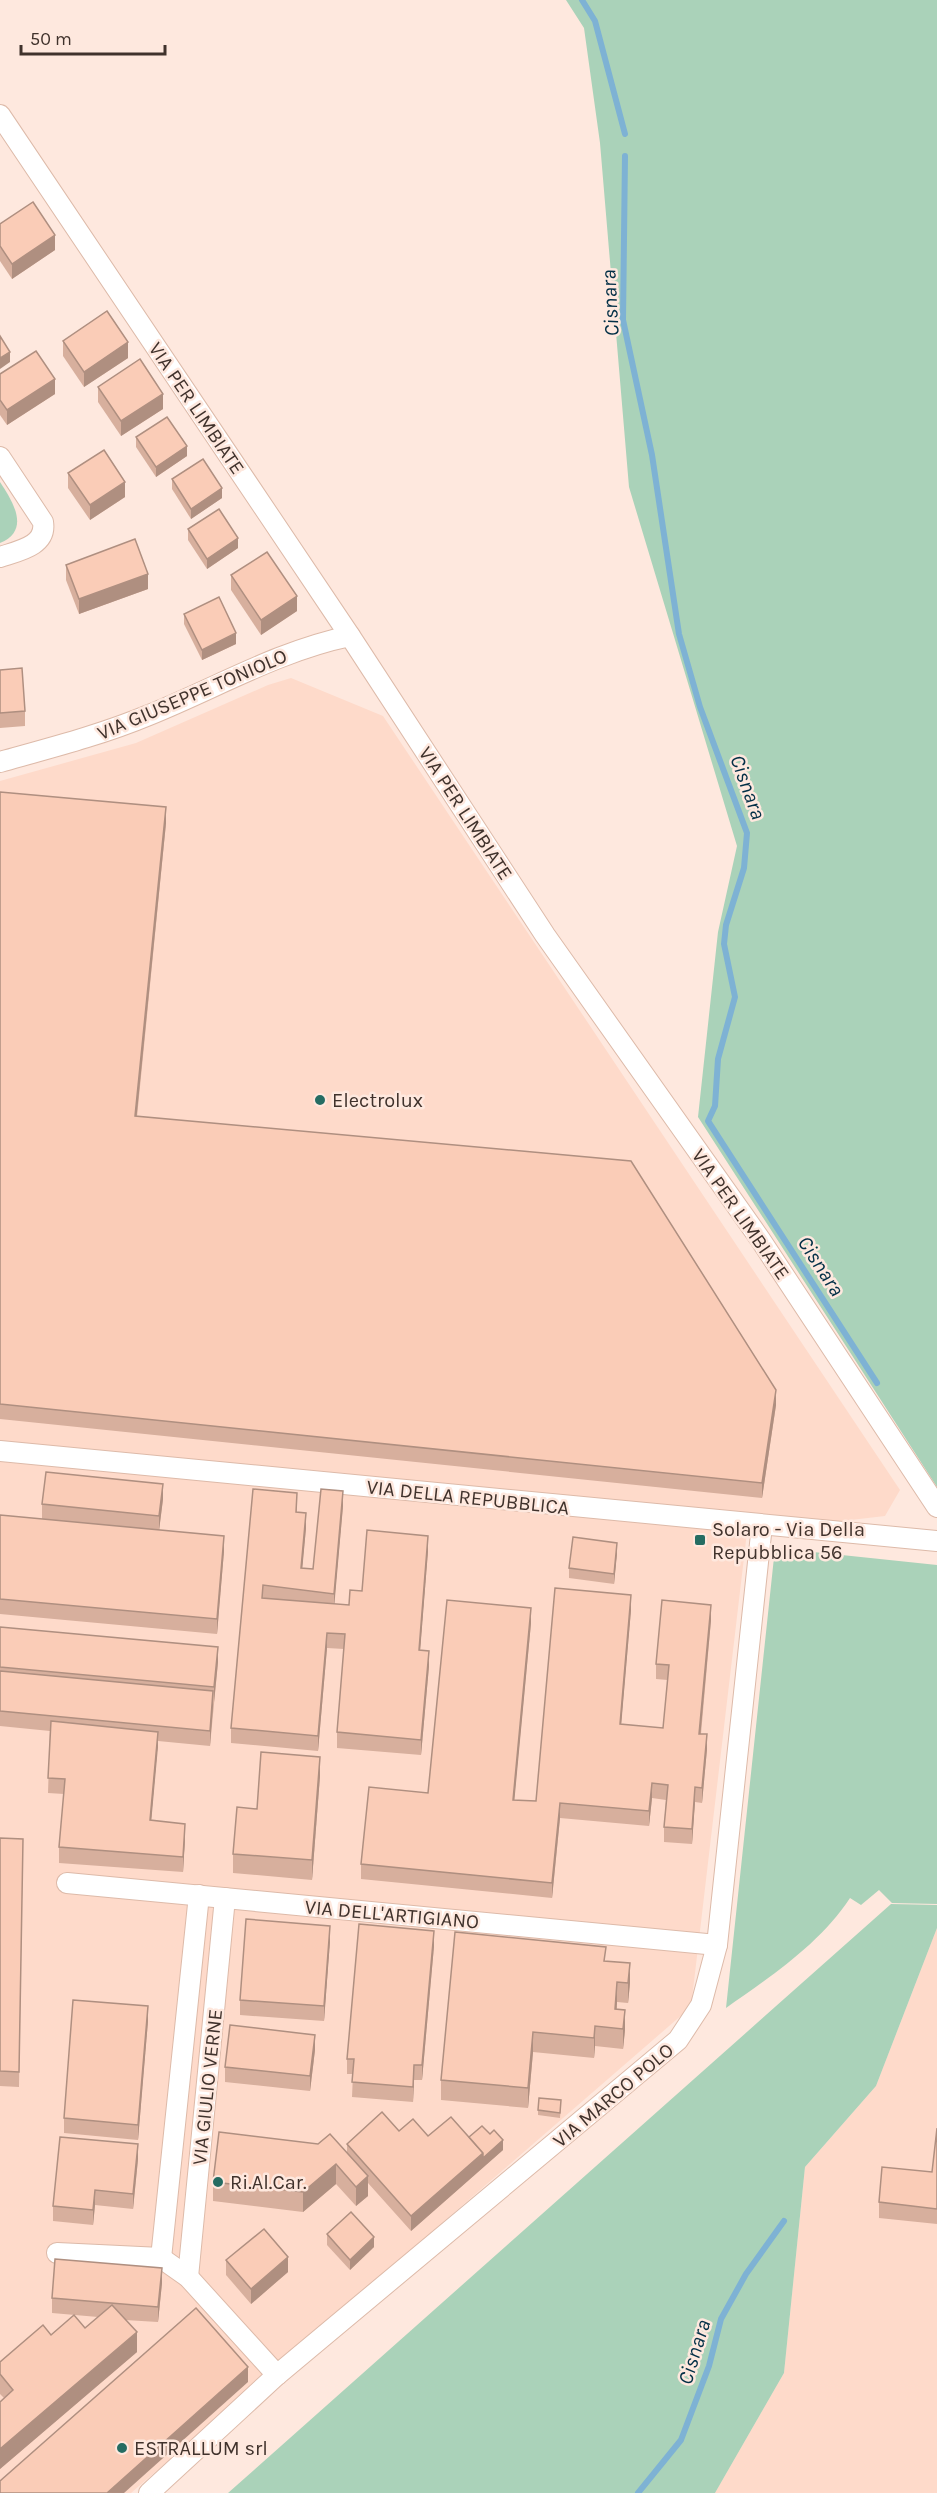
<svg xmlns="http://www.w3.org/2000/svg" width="937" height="2493" font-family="Karla,sans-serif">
	<rect width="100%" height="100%" fill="#fee8de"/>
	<g fill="#fedaca">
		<path d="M291,678L383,716L900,1490L885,1516L747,1532L691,2007L131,2493H0V781L136,743L268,685Z"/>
		<path d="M937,1928V2493H715L784,2373L805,2167L876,2086Z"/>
	</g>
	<g fill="#aad2b9">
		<path d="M566,0H937V1487L698,1117L718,932L737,846L629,487L600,143L584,28Z"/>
		<path d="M0,482C13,502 31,530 0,543Z"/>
		<path d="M775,1548L937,1565V1904L892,1903L879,1890L861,1905L850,1898C820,1944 770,1977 726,2008Z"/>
		<path d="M891,1904L937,1905V1928L876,2086L805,2167L784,2373L715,2493H228Z"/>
	</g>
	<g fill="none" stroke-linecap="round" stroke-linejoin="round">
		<g stroke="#7eb2d4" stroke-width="6">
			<path d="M582,0L595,21L625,134"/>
			<path d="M625,156L623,320L652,455L679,634L700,707L747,833L744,868L726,925L724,944L735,997L718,1059L715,1106L708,1121L877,1383"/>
			<path d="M638,2493L681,2440L709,2366L721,2319L746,2274L784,2221"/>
		</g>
		<defs>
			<g id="minor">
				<path d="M0,115L350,636L545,935L760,1239L937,1507"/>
				<path d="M0,457L43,522C47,546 18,551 0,557"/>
				<path d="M0,762C50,748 101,735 149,715C216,688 278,651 350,636"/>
				<path d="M0,1451L937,1541"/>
				<path d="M67,1883L717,1945"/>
				<path d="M57,2253L161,2258L188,2277L277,2375"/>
				<path d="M161,2258L199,1895"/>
				<path d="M188,2277L225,1898"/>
				<path d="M149,2493L277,2375L678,2040L701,2005L717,1945L762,1525"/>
			</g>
		</defs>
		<use href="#minor" stroke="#ddbaa9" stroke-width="22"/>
		<use href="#minor" stroke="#fff" stroke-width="20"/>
	</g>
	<g fill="#d7af9d">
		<path d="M0,224L55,250L12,279L0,261Z"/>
		<path d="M63,341L128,358L84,387L63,356Z"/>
		<path d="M0,374L55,394L7,425L0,415Z"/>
		<path d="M98,387L163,409L121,436L98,402Z"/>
		<path d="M136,437L187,456L156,477L136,447Z"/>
		<path d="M68,473L125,497L90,520L68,488Z"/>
		<path d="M172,479L222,498L191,519L172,489Z"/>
		<path d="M188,529L238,548L207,569L188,540Z"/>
		<path d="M66,565L148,589L79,614L66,580Z"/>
		<path d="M231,575L297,611L261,635L231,590Z"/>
		<path d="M184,614L236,644L202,660L184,624Z"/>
		<path d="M0,670L25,711V726L0,728Z"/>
		<path d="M0,792L166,823L137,1117L776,1405L762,1498L0,1419Z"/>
		<path d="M253,1489L297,1508V1512L306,1528L302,1568L313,1569L343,1506L334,1604L349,1605L362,1591L428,1551L420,1650L429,1666L421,1755L337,1748V1732L344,1649L327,1648L318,1751L231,1743V1728Z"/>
		<path d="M163,1499L159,1530L224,1551L217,1634L0,1614V1515L42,1519V1504Z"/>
		<path d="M617,1553L614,1584L569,1578V1568Z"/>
		<path d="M631,1610L621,1724L663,1728L668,1680L656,1679V1664L711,1620L701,1734L707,1749L702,1803L695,1802L692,1844L664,1842V1827L666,1800L652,1798L649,1826L560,1818L552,1898L361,1879V1864L428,1793L531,1623L514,1800L536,1801Z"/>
		<path d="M0,1627L218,1662L210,1746L158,1741L151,1820L185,1839L183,1872L59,1863V1847L64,1794L48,1793L50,1731L0,1726Z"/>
		<path d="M320,1776L312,1880L233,1873V1854L257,1809Z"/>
		<path d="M0,1838L23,1839L19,2087L0,2086Z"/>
		<path d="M330,1941L324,2021L240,2015V2000Z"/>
		<path d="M434,1946L422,2080H414L413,2102L352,2097L353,2074H347V2059Z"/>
		<path d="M606,1961L630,1983L628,2003L617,2002V2009L625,2030L623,2049L595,2046L594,2058L533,2052L528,2108L441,2100V2080Z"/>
		<path d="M148,2021L138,2140L64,2133V2118Z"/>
		<path d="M315,2050L310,2091L225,2082V2067Z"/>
		<path d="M561,2105L560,2118L538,2115V2110Z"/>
		<path d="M937,2128V2224L879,2218V2202L932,2172Z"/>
		<path d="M399,2131L428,2136L469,2137L503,2150L411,2231L368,2183V2196L356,2206L336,2184L303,2212L213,2201V2182L347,2153V2144Z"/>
		<path d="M138,2159L133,2209L95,2205L93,2225L53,2221V2206Z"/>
		<path d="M327,2234L374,2247L350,2270L327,2245Z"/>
		<path d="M226,2260L288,2272L251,2304L226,2275Z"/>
		<path d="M162,2283L158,2322L125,2320L137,2352L0,2469V2402L4,2398L0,2394V2362L51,2335L85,2328L98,2317L52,2313V2298Z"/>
	</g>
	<g fill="#af8f80">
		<path d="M55,235V250L12,279V264Z"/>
		<path d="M128,342V358L84,387V372Z"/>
		<path d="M10,352V362L0,369V358Z"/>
		<path d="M55,379V394L7,425V410Z"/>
		<path d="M163,394V409L121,436V421Z"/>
		<path d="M187,446V456L156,477V467Z"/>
		<path d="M125,482V497L90,520V505Z"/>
		<path d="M222,488V498L191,519V509Z"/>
		<path d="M238,538V548L207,569V559Z"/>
		<path d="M148,574V589L79,614V599Z"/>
		<path d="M297,596V611L261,635V620Z"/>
		<path d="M236,633V644L202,660V650Z"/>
		<path d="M166,807V823L135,1132V1116Z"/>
		<path d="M776,1390V1405L762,1498V1483Z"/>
		<path d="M163,1484V1499L159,1531V1516Z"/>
		<path d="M343,1491V1506L334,1609V1594Z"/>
		<path d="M306,1513V1528L301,1583V1568Z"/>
		<path d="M224,1536V1551L217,1634V1619Z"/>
		<path d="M428,1536V1551L419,1665V1650Z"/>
		<path d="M617,1543V1553L614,1584V1574Z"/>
		<path d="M631,1595V1610L620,1739V1724Z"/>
		<path d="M711,1605V1620L699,1749V1734Z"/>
		<path d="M531,1608V1623L513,1815V1800Z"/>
		<path d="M327,1633V1648L318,1751V1736Z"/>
		<path d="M218,1647V1662L214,1702V1687Z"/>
		<path d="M429,1651V1666L421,1755V1740Z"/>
		<path d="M213,1691V1706L210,1746V1731Z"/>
		<path d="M158,1732V1747L150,1835V1820Z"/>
		<path d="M707,1734V1749L702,1803V1788Z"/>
		<path d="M320,1757V1776L312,1880V1860Z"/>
		<path d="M652,1783V1798L649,1826V1811Z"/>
		<path d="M695,1787V1802L692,1844V1829Z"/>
		<path d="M560,1803V1818L552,1898V1883Z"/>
		<path d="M185,1824V1839L183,1872V1857Z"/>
		<path d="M330,1926V1941L324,2021V2006Z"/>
		<path d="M434,1931V1946L422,2080V2065Z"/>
		<path d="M630,1963V1983L628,2003V1983Z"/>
		<path d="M617,1982V2002L615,2028V2009Z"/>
		<path d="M148,2006V2021L138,2140V2125Z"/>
		<path d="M625,2010V2030L623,2049V2029Z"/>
		<path d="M595,2026V2046L594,2058V2038Z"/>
		<path d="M533,2032V2052L528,2108V2088Z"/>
		<path d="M315,2035V2050L310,2091V2076Z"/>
		<path d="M414,2065V2080L413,2102V2087Z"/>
		<path d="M503,2140V2150L411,2231V2216L483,2153Z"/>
		<path d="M138,2144V2159L133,2209V2194Z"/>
		<path d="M336,2164V2184L303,2212V2192Z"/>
		<path d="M368,2176V2196L356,2206V2187Z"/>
		<path d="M95,2190V2205L93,2225V2210Z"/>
		<path d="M374,2237V2247L350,2270V2260Z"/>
		<path d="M288,2257V2272L251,2304V2289Z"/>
		<path d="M162,2268V2283L158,2322V2307Z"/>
		<path d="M137,2332V2352L0,2469V2449Z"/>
		<path d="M248,2367V2382L124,2493H107Z"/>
	</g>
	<g fill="#faccb7" stroke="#af8f80" stroke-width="1.5">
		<path d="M33,202L55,235L12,264L0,246V224Z"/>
		<path d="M107,311L128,342L84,372L63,341Z"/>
		<path d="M0,336L10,352L0,358Z"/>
		<path d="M36,351L55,379L7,410L0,400V374Z"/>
		<path d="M140,359L163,394L121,421L98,387Z"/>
		<path d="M167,417L187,446L156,467L136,437Z"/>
		<path d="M104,450L125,482L90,505L68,473Z"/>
		<path d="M203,459L222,488L191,509L172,479Z"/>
		<path d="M219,509L238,538L207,559L188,529Z"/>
		<path d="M135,539L148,574L79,599L66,565Z"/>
		<path d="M267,552L297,596L261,620L231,575Z"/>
		<path d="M219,597L236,633L202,650L184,614Z"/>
		<path d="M22,668L25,711L0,713V670Z"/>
		<path d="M0,792L166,807L135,1116L631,1161L776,1390L762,1483L0,1404Z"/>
		<path d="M46,1472L163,1484L159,1516L42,1504Z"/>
		<path d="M253,1489L297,1493L296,1512L306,1513L301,1568L313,1569L321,1489L343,1491L334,1594L263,1585L262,1598L349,1605L350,1590L362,1591L367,1530L428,1536L419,1650L429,1651L421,1740L337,1732L345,1634L327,1633L318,1736L231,1728Z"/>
		<path d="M0,1515L224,1536L217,1619L0,1599Z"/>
		<path d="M573,1537L617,1543L614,1574L569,1568Z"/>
		<path d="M555,1588L631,1595L620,1724L663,1728L669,1665L656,1664L662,1600L711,1605L699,1734H707L702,1788L695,1787L692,1829L664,1827L668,1785L652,1783L649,1811L560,1803L552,1883L361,1864L369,1787L428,1793L447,1600L531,1608L513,1800L536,1801Z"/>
		<path d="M0,1627L218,1647L214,1687L0,1667Z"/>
		<path d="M0,1671L213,1691L210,1731L0,1711Z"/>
		<path d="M51,1721L158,1732L150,1820L185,1824L183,1857L59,1847L65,1779L48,1778Z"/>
		<path d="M261,1752L320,1757L312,1860L233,1854L237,1807L257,1809Z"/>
		<path d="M0,1838L23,1839L19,2072L0,2071Z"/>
		<path d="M246,1919L330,1926L324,2006L240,2000Z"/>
		<path d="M359,1924L434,1931L422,2065H414L413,2087L352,2082L354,2059H347Z"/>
		<path d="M455,1932L606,1947L604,1961L630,1963L628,1983L617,1982L615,2009L625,2010L623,2029L595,2026L594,2038L533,2032L528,2088L441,2080Z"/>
		<path d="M73,2000L148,2006L138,2125L64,2118Z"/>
		<path d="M230,2025L315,2035L310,2076L225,2067Z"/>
		<path d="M539,2098L561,2100L560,2113L538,2110Z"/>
		<path d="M382,2112L399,2131L413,2119L428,2136L451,2117L483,2153L411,2216L347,2144Z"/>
		<path d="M482,2126L490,2134L494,2130L503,2140L483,2158V2153L469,2137Z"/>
		<path d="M937,2128V2209L879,2202L882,2167L932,2172Z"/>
		<path d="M219,2132L318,2144L330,2134L368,2176L356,2187L336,2164L303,2192L213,2182Z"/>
		<path d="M60,2137L138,2144L133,2194L95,2190L93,2210L53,2206Z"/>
		<path d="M351,2212L374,2237L350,2260L327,2234Z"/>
		<path d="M264,2229L288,2257L251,2289L226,2260Z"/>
		<path d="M55,2259L162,2268L158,2307L52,2298Z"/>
		<path d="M112,2305L137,2332L0,2449V2402L13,2390L0,2374V2362L43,2325L51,2335L74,2315L85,2328Z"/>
		<path d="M196,2308L248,2367L107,2493H0V2481Z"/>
	</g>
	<g fill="#256c62" stroke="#fee8de" stroke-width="2">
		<circle cx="320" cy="1100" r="6"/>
		<rect x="694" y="1534" width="12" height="12" rx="3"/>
		<circle cx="218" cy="2182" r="6"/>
		<circle cx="122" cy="2448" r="6"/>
	</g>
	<g text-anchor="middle" stroke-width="5" stroke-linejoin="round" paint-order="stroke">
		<g font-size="20" fill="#40322c" stroke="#fee8de">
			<text transform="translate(197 408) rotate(56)" y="7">VIA PER LIMBIATE</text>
			<text transform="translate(192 694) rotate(-23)" y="7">VIA GIUSEPPE TONIOLO</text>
			<text transform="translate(466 813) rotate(57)" y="7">VIA PER LIMBIATE</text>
			<text transform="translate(741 1214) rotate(55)" y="7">VIA PER LIMBIATE</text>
			<text transform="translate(468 1497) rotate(6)" y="7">VIA DELLA REPUBBLICA</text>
			<text transform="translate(392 1914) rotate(5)" y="7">VIA DELL'ARTIGIANO</text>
			<text transform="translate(207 2087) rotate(-84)" y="7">VIA GIULIO VERNE</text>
			<text transform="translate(613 2095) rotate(-40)" y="7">VIA MARCO POLO</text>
		</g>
		<g font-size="20" fill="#40322c" stroke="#fee8de" text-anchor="start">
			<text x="332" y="1107">Electrolux</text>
			<text x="712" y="1536">Solaro - Via Della<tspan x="712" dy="23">Repubblica 56</tspan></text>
			<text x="230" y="2189">Ri.Al.Car.</text>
			<text x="134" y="2455">ESTRALLUM srl</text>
		</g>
		<g font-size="21" font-style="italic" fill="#022f46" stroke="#fee8de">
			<text transform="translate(610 303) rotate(-93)" y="7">Cisnara</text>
			<text transform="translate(748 787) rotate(70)" y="7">Cisnara</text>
			<text transform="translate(821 1266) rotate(57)" y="7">Cisnara</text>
			<text transform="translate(694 2352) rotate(-73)" y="7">Cisnara</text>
		</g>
	</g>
	<path d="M21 45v9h144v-9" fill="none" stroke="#40322c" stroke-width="3"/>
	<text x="30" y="45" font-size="18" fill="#40322c" stroke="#fee8de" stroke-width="4.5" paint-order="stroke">50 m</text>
</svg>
